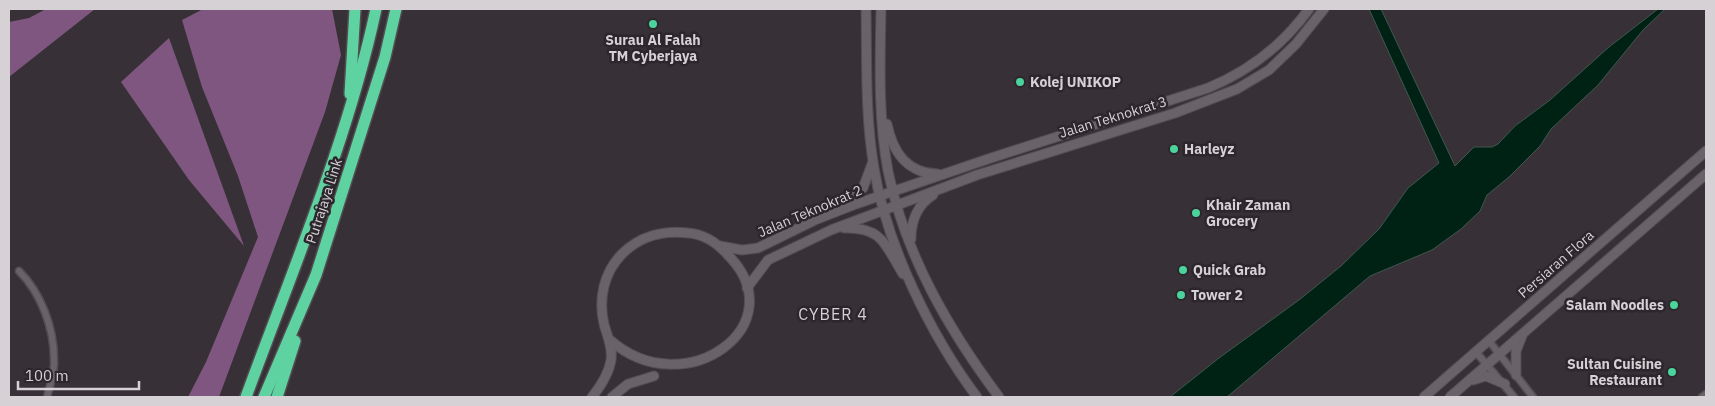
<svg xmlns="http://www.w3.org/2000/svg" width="1715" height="406" font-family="'IBM Plex Sans',sans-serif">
	<rect width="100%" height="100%" fill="#373137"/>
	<g fill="#7f567f">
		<path d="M46,9H95L9,77V22L29,18Z"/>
		<path d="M203,9H332L341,55L325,112L219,397H188L206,362L258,237L238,176L202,87L182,20Z"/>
		<path d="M169,38L244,246L189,180L121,82Z"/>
	</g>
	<path fill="#002214" stroke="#40564e" d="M1369,9H1381L1455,166L1474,147H1492L1498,144L1515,126L1550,100L1609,47L1658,9H1665L1643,30L1598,85L1551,129L1540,146L1509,177L1487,195L1480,211L1461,229L1432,250L1370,276L1227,397H1170L1219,358L1299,300L1341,266L1379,229L1408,188L1439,163Z"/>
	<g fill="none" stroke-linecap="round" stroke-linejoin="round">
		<defs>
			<g id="minor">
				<path d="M19,271C41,293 54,328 54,359C55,372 50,385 47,397"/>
				<path d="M1489,341L1533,397"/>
				<path d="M1476,352L1514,397"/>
				<path d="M1702,397L1706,394"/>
			</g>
			<g id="secondary">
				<path d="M866,9C867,61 865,115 874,168C886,244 931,336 977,397"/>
				<path d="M881,9C880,63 878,118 888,171C905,255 949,330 999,397"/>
				<path d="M887,124C893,153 907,173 938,174"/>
				<path d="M844,206L863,188L872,164"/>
				<path d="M844,228C883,227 885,245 903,274"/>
				<path d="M911,239C911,222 917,205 933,195"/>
				<path d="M720,246L742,250L758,248L815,220L856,204L988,159L1208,88C1249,71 1283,45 1309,9"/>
				<path d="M747,288L768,260L831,230L977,175L1175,113L1237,89L1269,70L1296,44L1324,9"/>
				<path d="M1516,375V351L1522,336"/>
				<path d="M1473,380L1486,376L1505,384"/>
				<path d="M592,397C600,387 609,373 611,360C613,347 607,336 604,324C598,299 604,272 622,254C640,236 664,230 688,233C703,234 717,243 727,254C798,324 685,406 610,340"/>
				<path d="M612,397L628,384L654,376"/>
				<path d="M1424,397L1706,151"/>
				<path d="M1450,397L1706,174"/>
			</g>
			<g id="motorway">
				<path d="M350,94L355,9"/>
				<path d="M246,397C292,271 348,140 376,9"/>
				<path d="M264,397L316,275L385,57L396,9"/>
				<path d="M277,397L295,341"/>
			</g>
		</defs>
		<use href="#minor" stroke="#514d51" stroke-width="9"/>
		<use href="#secondary" stroke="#514d51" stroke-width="11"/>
		<use href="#motorway" stroke="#514d51" stroke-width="14"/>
		<use href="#minor" stroke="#696269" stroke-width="6"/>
		<use href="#secondary" stroke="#696269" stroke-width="9"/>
		<use href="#motorway" stroke="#5fd2a1" stroke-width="11"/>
	</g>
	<g fill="#4ad49c" stroke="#2d272d" stroke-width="2">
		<circle cx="653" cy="24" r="5"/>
		<circle cx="1020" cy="82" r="5"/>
		<circle cx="1174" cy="149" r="5"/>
		<circle cx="1196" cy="213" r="5"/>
		<circle cx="1183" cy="270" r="5"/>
		<circle cx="1181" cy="295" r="5"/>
		<circle cx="1674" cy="305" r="5"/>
		<circle cx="1672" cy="372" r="5"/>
	</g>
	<g text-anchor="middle" stroke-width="5" stroke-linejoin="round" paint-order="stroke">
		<g font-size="14" font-weight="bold" fill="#d5d1d4" stroke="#2d272d" text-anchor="start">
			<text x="653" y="45" text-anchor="middle">Surau Al Falah<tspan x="653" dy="16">TM Cyberjaya</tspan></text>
			<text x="1030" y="87">Kolej UNIKOP</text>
			<text x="1184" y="154">Harleyz</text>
			<text x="1206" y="210">Khair Zaman<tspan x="1206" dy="16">Grocery</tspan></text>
			<text x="1193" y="275">Quick Grab</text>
			<text x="1191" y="300">Tower 2</text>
			<text x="1664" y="310" text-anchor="end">Salam Noodles</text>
			<text x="1662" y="369" text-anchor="end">Sultan Cuisine<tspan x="1662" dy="16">Restaurant</tspan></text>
		</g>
		<g font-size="14" fill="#d5d1d4" stroke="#2d272d">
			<text transform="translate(1113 117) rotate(-17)" y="5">Jalan Teknokrat 3</text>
			<text transform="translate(324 201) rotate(-72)" y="5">Putrajaya Link</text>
			<text transform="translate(810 211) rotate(-23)" y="5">Jalan Teknokrat 2</text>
			<text transform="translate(1556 264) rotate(-41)" y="5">Persiaran Flora</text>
		</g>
		<g font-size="16" letter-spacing="1" fill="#d5d1d4" stroke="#2d272d">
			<text x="833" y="320">CYBER 4</text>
		</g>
	</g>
	<rect width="1715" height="406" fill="none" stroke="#d5d1d4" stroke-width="20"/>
	<path d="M18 381v8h121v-8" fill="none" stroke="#d5d1d4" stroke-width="2.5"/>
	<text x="25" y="381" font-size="15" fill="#d5d1d4" stroke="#2d272d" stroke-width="4" paint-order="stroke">100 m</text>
</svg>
